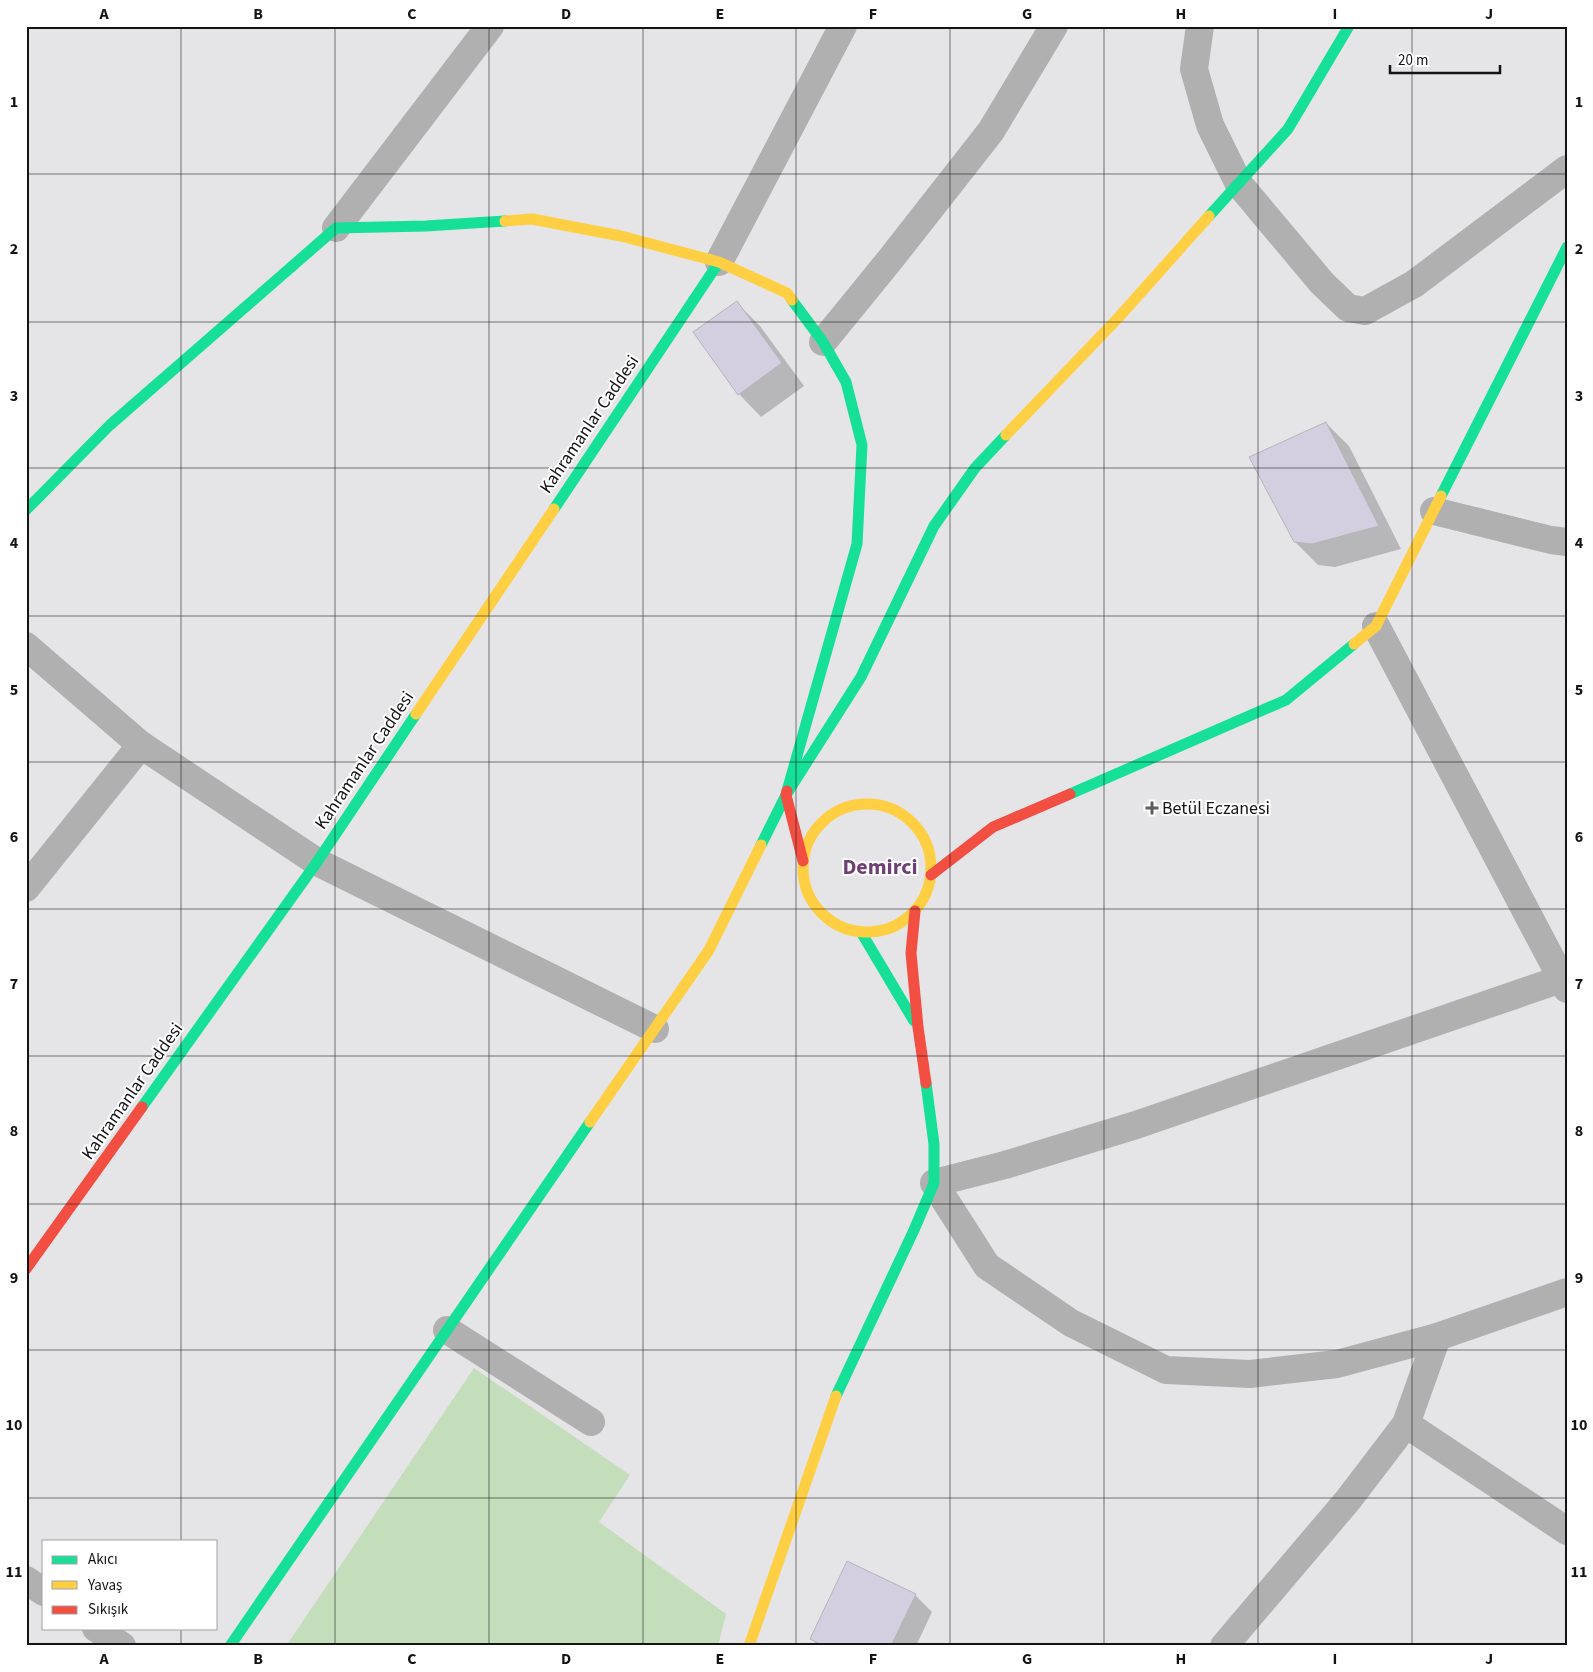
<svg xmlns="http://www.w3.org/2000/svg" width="1593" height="1672" font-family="'Source Sans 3',sans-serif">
	<rect width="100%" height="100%" fill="#e5e4e7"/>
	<path fill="#c4debb" d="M474,1368L630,1475L599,1522L726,1614L718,1646H286Z"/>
	<g fill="#0003">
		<path d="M737,303L760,326L804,386L761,417L739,394Z"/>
		<path d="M1326,423L1349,446L1401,549L1335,567L1318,565L1295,542Z"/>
		<path d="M915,1595L932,1612L916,1646H819L811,1639Z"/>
	</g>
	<g fill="#d4cfe0" stroke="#b6b5b8">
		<path d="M737,301L782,363L738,395L693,332Z"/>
		<path d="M1326,422L1379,526L1312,544L1294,542L1249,457Z"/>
		<path d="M847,1561L916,1594L891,1646H824L810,1639Z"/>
	</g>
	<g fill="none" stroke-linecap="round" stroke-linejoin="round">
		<g stroke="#b1b0b0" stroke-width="28">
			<path d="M1200,26L1194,69L1210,125L1239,184L1322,283L1348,308L1365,311L1414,284L1567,169"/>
			<path d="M336,228L490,26"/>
			<path d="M719,262L843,26"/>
			<path d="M823,342L889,261L991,131L1054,26"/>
			<path d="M1434,511L1551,540L1567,542"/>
			<path d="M1376,626L1567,989"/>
			<path d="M26,646L141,745L317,862L655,1029"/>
			<path d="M26,888L141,745"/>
			<path d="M1567,977L1136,1125L1005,1165L934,1183L987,1266L1071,1323L1166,1370L1250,1374L1337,1364L1437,1337L1567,1292"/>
			<path d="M447,1330L591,1422"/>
			<path d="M1406,1424L1567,1531"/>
			<path d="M26,1580L44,1592"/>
			<path d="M96,1628L122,1646"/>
			<path d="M1224,1646L1348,1500L1406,1424L1437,1337"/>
		</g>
		<g stroke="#16e098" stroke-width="11">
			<path d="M1209,216L1288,129L1349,26"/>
			<path d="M1441,496L1567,247"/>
			<path d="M554,509L719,262"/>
			<path d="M26,510L110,425L336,228L426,226L505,221"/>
			<path d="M787,791L857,544L862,445L846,382L823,342L792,300"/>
			<path d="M1070,794L1286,700L1354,644"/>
			<path d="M761,845L786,795L861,677L934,526L975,468L1006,435"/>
			<path d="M861,932L914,1021"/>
			<path d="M142,1107L317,862L416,714"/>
			<path d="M836,1396L914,1230L934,1183V1144L926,1083"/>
			<path d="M230,1646L590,1122"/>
		</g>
		<g stroke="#ffcf43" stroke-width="11">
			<path d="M505,221L532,219L621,236L719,262L787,293L792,300"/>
			<path d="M1006,435L1119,317L1209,216"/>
			<path d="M1354,644L1376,626L1441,496"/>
			<path d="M416,714L554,509"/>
			<circle cx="867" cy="868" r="64"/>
			<path d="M590,1122L709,950L761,845"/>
			<path d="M749,1646L836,1396"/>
		</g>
		<g stroke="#f24e42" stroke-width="11">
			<path d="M787,791L786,795L803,861"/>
			<path d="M931,875L993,827L1070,794"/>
			<path d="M915,911L911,953L918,1027L926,1083"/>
			<path d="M26,1269L142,1107"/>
		</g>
	</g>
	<path fill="none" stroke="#141415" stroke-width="1" stroke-opacity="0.55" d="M181,26V1541M335,26V1646M489,26V1646M643,26V1646M796,26V1646M950,26V1646M1104,26V1646M1258,26V1646M1412,26V1646M26,174H1567M26,322H1567M26,468H1567M26,616H1567M26,762H1567M26,909H1567M26,1056H1567M26,1204H1567M26,1350H1567M26,1498H1567M181,1628V1646"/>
	<path fill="#5d5d5e" stroke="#fff" stroke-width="2" d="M1149.5 800.5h5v5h5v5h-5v5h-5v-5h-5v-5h5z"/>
	<g text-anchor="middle" stroke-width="4" stroke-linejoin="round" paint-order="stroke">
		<g font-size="18" fill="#141415" stroke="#fff">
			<text transform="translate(589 424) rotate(-56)" y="6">Kahramanlar Caddesi</text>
			<text transform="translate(364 760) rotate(-56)" y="6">Kahramanlar Caddesi</text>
			<text transform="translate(132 1091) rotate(-55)" y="6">Kahramanlar Caddesi</text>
		</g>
		<g font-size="18" fill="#141415" stroke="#fff" text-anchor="start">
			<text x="1162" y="814">Betül Eczanesi</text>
		</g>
		<g font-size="22" font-weight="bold" fill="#6f4074" stroke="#fff">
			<text x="880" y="874">Demirci</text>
		</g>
	</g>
	<rect width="1593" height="1672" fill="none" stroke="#ffffff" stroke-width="55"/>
	<rect x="42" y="1540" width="175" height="90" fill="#ffffff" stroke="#a1a1a1"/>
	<rect x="52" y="1556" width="25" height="8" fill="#16e098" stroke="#a1a1a1"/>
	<text x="88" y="1564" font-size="15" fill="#141415">Akıcı</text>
	<rect x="52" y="1581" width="25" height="8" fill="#ffcf43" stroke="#a1a1a1"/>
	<text x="88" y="1590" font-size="15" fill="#141415">Yavaş</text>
	<rect x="52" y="1606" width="25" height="8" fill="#f24e42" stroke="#a1a1a1"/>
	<text x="88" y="1614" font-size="15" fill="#141415">Sıkışık</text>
	<path d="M1390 65v8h110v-8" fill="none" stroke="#141415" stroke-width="2.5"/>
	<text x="1398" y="65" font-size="15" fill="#141415" stroke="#ffffff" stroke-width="4" paint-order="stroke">20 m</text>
	<rect x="28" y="28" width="1538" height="1616" fill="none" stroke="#141415" stroke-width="2"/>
	<g font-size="16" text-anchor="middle" font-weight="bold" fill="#141415">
		<text x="104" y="19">A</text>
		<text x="258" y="19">B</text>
		<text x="412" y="19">C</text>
		<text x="566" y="19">D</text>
		<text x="720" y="19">E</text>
		<text x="873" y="19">F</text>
		<text x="1027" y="19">G</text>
		<text x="1181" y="19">H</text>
		<text x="1335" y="19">I</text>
		<text x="1489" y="19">J</text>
		<text x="14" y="107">1</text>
		<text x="1579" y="107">1</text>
		<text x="14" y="254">2</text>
		<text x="1579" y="254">2</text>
		<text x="14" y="401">3</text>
		<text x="1579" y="401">3</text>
		<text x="14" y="548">4</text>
		<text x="1579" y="548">4</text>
		<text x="14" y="695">5</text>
		<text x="1579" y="695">5</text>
		<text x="14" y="842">6</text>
		<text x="1579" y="842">6</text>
		<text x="14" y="989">7</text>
		<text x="1579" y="989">7</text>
		<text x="14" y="1136">8</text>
		<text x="1579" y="1136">8</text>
		<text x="14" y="1283">9</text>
		<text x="1579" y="1283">9</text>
		<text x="14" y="1430">10</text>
		<text x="1579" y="1430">10</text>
		<text x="14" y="1577">11</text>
		<text x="1579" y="1577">11</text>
		<text x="104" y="1664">A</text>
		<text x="258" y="1664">B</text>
		<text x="412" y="1664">C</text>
		<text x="566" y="1664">D</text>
		<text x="720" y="1664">E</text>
		<text x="873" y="1664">F</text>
		<text x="1027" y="1664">G</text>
		<text x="1181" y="1664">H</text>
		<text x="1335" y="1664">I</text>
		<text x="1489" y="1664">J</text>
	</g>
</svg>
